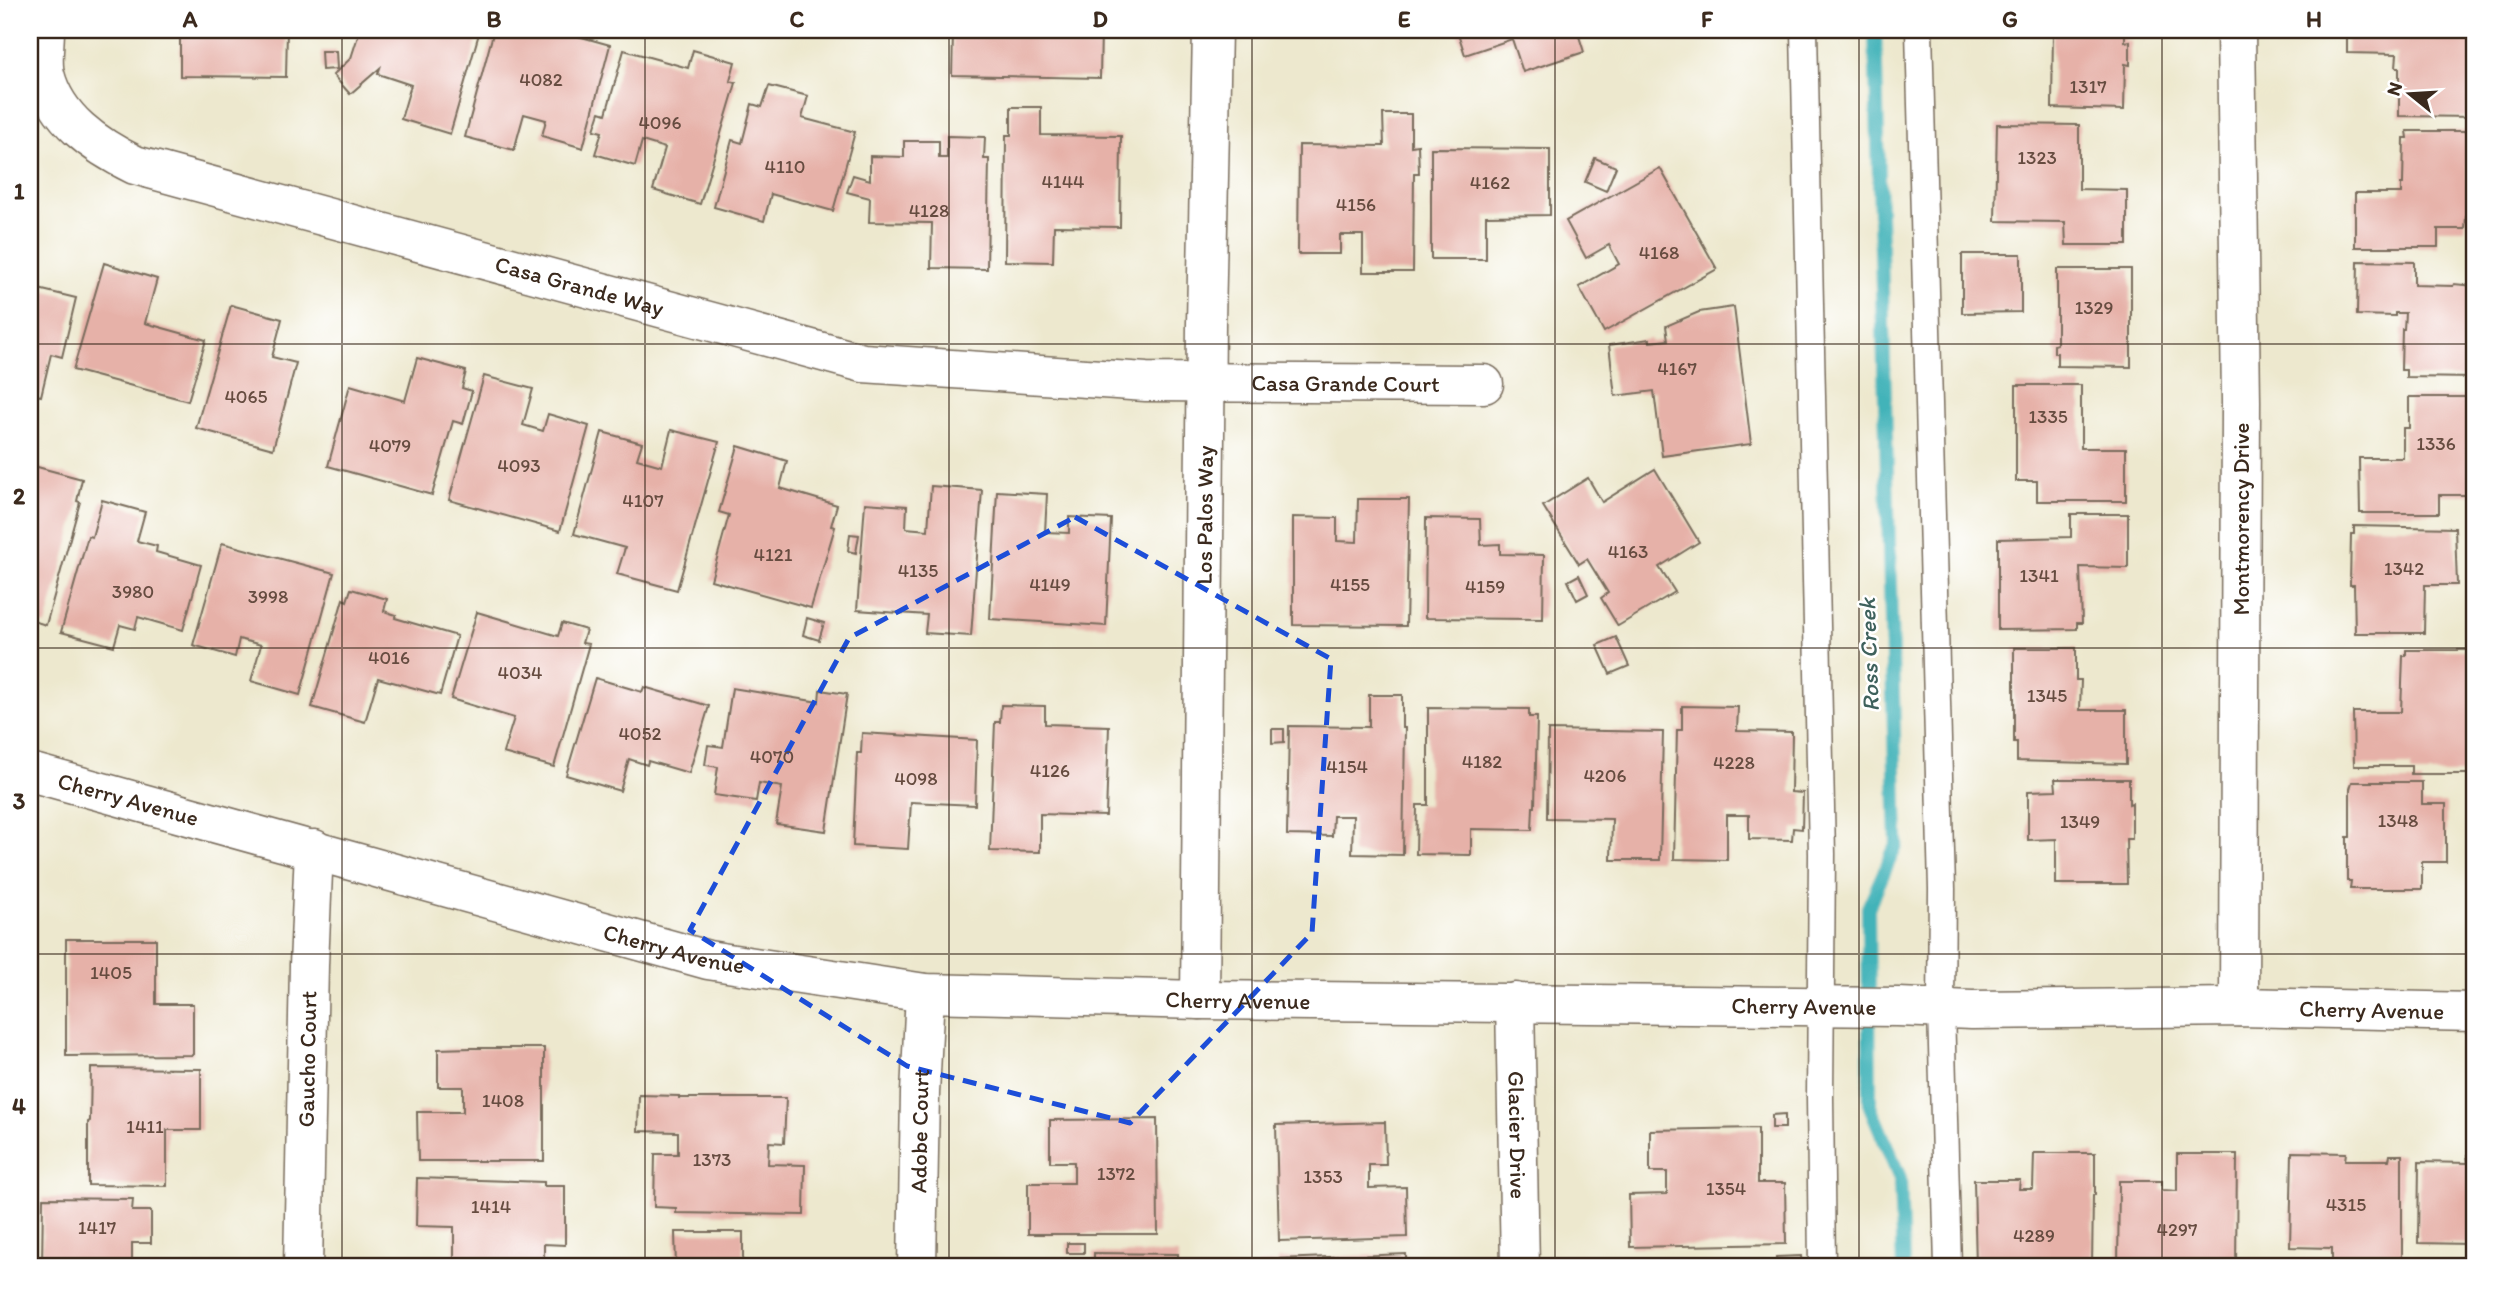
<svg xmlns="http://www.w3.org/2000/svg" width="2504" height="1297" font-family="Itim,sans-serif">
	<rect width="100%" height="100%" fill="#fff"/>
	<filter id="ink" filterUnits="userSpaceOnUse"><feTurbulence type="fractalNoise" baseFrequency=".0143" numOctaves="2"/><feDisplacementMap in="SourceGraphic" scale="14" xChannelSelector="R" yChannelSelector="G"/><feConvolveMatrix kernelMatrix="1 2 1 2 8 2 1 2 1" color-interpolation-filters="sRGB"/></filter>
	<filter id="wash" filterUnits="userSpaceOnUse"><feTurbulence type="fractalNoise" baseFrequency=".00686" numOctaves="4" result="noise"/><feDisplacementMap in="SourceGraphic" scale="28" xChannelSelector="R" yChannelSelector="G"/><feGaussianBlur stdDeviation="1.57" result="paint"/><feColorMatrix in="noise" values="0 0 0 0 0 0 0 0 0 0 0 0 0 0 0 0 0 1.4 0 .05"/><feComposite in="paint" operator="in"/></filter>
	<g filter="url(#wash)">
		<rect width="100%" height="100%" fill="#ede8ce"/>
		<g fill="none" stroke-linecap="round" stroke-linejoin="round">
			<path stroke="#42b3b9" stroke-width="14" d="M1875,30L1897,843L1868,908L1870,1106L1900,1178L1903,1267"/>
		</g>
		<g id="blocks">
			<g fill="#e6b1a8">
				<path d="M204,30H287L286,77L180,76V33H203Z"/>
				<path d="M360,30H480L450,134L401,119L411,85L378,74L380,68L350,94L333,75L351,58Z"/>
				<path d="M494,30H556L610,45L583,148L542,136L546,120L524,114L514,150L465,137Z"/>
				<path d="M972,30H1101L1100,78L952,75L953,35L972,36Z"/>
				<path d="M1457,30H1577L1584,52L1523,72L1512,39L1465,55Z"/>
				<path d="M2053,30H2125V42L2130,41V65L2125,64L2124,110L2052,108Z"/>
				<path d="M2347,30H2474V117L2399,116V67H2396L2397,54L2347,53Z"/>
				<path d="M624,50L688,68L693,50L735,62L730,81L736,83L700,204L653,190L665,148L642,141L635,166L595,154L602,132L594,130L600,112L606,114Z"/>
				<path d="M321,51H336L337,69L322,70Z"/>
				<path d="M769,86L808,96L802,118L855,132L833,211L771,194L764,221L714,207L732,140L742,143L752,104L762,107Z"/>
				<path d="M1011,107H1041V135L1121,136L1120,227L1054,226L1053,262L1005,261L1006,135H1011Z"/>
				<path d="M1383,114H1411V146L1418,145L1419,173H1414L1413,272H1363V235H1340V254H1298L1299,145L1384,146Z"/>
				<path d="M1997,124L2079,125V189L2127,190V245H2066L2065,222L1995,221Z"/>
				<path d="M2407,131H2467V186H2474V217H2466L2465,229H2438V247H2355V193H2401V184H2403L2404,138H2408Z"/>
				<path d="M947,136L985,137L984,159H989L987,269L931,268L932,223L869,222L870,198L847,192L853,175L870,180V156L904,157V141H939V158H947Z"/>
				<path d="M1431,148L1550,149V215L1486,216V259H1431Z"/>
				<path d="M1595,158L1616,167L1606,191L1585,182Z"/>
				<path d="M1660,168L1717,269L1604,332L1579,287L1619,264L1609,245L1586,258L1566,221Z"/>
				<path d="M1962,254H2021V312L1962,313Z"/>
				<path d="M2358,261L2414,262V285L2453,286L2454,284L2474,286V378L2406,377V370H2401L2402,329H2404L2405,313H2395V316L2357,315Z"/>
				<path d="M104,263L157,279L145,323L206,340L188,401L73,370Z"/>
				<path d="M2057,269H2131V367L2057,366V353H2054V345L2057,344Z"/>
				<path d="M30,287L76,298L62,357L51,354L41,396L30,394Z"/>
				<path d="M231,305L282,319L272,357L296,363L273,449L196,428Z"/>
				<path d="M1734,307L1751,444L1662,456L1654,391L1615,396L1609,345L1650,339V342L1668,340L1666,326L1699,312Z"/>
				<path d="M417,358L466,371L462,388L472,391L463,424L453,421L432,495L328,466L350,385L405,401Z"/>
				<path d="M484,376L533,389L523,425L543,431L548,414L589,426L560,531L449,500Z"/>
				<path d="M2016,385H2081V448H2126V501H2037V481H2016Z"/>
				<path d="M2409,397H2469L2470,495H2439V513H2360L2359,458H2403V428H2409Z"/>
				<path d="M671,430L719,442L677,590L617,574L625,548L574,534L602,432L642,443L637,459L662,466Z"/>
				<path d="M738,446L787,461L780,488L837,505L831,526L835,527L811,608L711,580L729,515L719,512Z"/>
				<path d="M30,465L82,479L77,501L80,502L46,625L30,620Z"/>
				<path d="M1655,469L1699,542L1659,567L1675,592L1618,626L1601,598L1608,593L1587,559L1579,564L1543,506L1588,478L1602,502Z"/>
				<path d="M931,486L982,490L971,636L925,633L927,615L857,610L865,503L907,506L906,528L928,530Z"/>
				<path d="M997,491L1047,494L1045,532L1069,533V517L1111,519L1106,626L990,619Z"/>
				<path d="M1358,499H1409L1406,626L1293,625V517L1337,518V541L1357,542Z"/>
				<path d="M102,500L145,512L137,541L157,546L156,552L201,565L183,630L138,617L135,629L120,625L114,646L61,632L88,536L92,537Z"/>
				<path d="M2071,514H2128V568L2080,567L2082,623H2077V629L1998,630V539L2071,537Z"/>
				<path d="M1426,518L1480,519L1481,545L1500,544V554L1544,555L1543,619L1425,618Z"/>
				<path d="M2354,526L2455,528L2457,585H2425L2424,633H2355L2354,585H2350L2351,534H2354Z"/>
				<path d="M850,534L859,535L856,553L848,551Z"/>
				<path d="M222,543L334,573L300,695L251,681L261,645L239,639L235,657L193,645Z"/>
				<path d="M1579,575L1588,594L1577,600L1568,581Z"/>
				<path d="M351,589L387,599L384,611L396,615L395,618L457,636L440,695L378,678L365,722L312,707L343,599L347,601Z"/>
				<path d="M477,612L558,636L562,623L586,630L582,643L589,644L554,767L503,753L514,718L451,699Z"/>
				<path d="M807,618L824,623L819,640L803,635Z"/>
				<path d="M1616,637L1629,666L1610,674L1597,645Z"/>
				<path d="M2014,648H2076V680H2081L2080,710H2126V764L2017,761V742H2014Z"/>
				<path d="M2406,650H2474V774H2411V766H2354L2353,712H2401L2403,656H2406Z"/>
				<path d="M595,678L642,692L644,687L709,706L689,773L648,761L647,765L629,759L620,791L566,775Z"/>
				<path d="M732,688L819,702L820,690L847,694L826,831L776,824L782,787L759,783L756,801L714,795L718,767L705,765L708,745L723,747Z"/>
				<path d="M1369,695H1402V728H1405L1403,855L1352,854L1353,816H1333L1332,836L1287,835L1289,726L1369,727Z"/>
				<path d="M1001,705L1045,706V724L1109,726L1106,816L1040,814V852L990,851L995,722H1000Z"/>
				<path d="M1682,706L1738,707L1737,731L1792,732L1791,792L1803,793L1802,829L1793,828L1792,840L1749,839V815H1727V860L1674,859L1677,730H1682Z"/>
				<path d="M1428,708L1529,709V717H1537L1535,807H1533L1532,830L1471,829V855L1416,854L1417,805H1428Z"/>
				<path d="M1272,729H1284V742L1272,743Z"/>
				<path d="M1548,730L1663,732L1660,860H1611L1612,819L1547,818Z"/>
				<path d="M862,733L977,740L975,805L911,802L908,849L853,846L857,753H861Z"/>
				<path d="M2055,779H2129V804L2132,803V839H2126L2127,884H2056V839L2028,840V791L2056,790Z"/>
				<path d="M2352,782H2422V804H2446V862H2422V889H2350L2351,881H2347V837H2350V789Z"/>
				<path d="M66,939H156V1004H193V1055L66,1056Z"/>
				<path d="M472,1048H544V1161H418L417,1112H463V1087H438V1049Z"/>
				<path d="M91,1068L201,1069V1130H167V1186L88,1185V1122L90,1121Z"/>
				<path d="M639,1095L679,1096V1098H786L784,1143L769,1142L768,1164L805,1165L804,1215L676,1213V1208L654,1207L655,1154H678V1132L638,1131Z"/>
				<path d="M1785,1114V1128H1772V1115Z"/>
				<path d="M1157,1119L1158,1234H1028V1183H1074V1162H1050V1120Z"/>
				<path d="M1385,1122L1386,1165H1369V1188L1406,1187L1407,1237L1279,1241L1276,1125Z"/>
				<path d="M1758,1128V1183H1785L1786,1244L1630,1247L1629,1195L1667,1194V1172H1650V1130Z"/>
				<path d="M2292,1152L2346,1153L2345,1160H2389L2390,1155H2402V1267H2332V1248L2290,1247Z"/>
				<path d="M2034,1153H2095V1195H2093L2092,1267H1976L1974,1180H2020L2019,1189H2033Z"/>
				<path d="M2177,1154H2237L2236,1267H2118L2119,1181H2162V1190L2177,1191Z"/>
				<path d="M2467,1155H2474V1267H2469V1244L2418,1243L2419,1162L2468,1163Z"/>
				<path d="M417,1178L544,1182V1186H565V1245L544,1244V1267H454V1227L416,1226Z"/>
				<path d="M43,1198L133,1199L132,1211H151V1243H132V1267H42Z"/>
				<path d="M675,1232H743V1267H676Z"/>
				<rect x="1067" y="1243" width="17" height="10"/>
				<path d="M1094,1253L1178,1254V1267H1094Z"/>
				<path d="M1406,1254V1267H1258V1264L1278,1263V1259Z"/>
				<path d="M1801,1256L1802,1267H1776V1257Z"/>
				<path d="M1697,1262L1698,1267H1632V1263Z"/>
			</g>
		</g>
	</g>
	<g filter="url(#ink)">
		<use href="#blocks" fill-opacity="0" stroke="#796c5c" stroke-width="2"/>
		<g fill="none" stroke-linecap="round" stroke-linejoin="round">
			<defs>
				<g id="service">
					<path d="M1804,30L1822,854L1820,1097L1822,1267"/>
					<path d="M1919,30L1942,889L1941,1009L1948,1267"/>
				</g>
				<g id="minor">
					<path id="s1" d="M45,30C45,43 42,61 45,74C56,119 96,146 135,165L863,363L1146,382L1484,384"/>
					<path d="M2236,30L2241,401L2239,1007"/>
					<path id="s2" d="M1200,1000L1206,323L1212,30"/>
					<path id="s3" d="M1515,1002L1520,1267"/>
					<path id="s4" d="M303,1267L309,965L314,849"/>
					<path id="s5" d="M917,1267L920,1093L925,993"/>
				</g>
				<g id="tertiary">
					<path id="s6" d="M30,772L708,960L925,993L1200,1000L1898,1007L1972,1010L2239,1007L2474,1012"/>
				</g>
			</defs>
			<use href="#service" stroke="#796c5c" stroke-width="29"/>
			<use href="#minor" stroke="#796c5c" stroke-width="41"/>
			<use href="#tertiary" stroke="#796c5c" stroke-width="41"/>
			<use href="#service" stroke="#fff" stroke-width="26"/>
			<use href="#minor" stroke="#fff" stroke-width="38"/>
			<use href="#tertiary" stroke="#fff" stroke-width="38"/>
		</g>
	</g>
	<path fill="none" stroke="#1d4ed8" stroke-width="5" stroke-dasharray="14 9" stroke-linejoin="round" d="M1075,517L1331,659L1312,933L1130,1123L907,1066L690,930L849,638Z"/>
	<path fill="none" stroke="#3b2a1e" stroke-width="2" stroke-opacity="0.55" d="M342,30V1267M645,30V1267M949,30V1267M1252,30V1267M1555,30V1267M1859,30V1267M2162,30V1267M30,344H2474M30,648H2474M30,954H2474"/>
	<g text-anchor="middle" stroke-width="5" stroke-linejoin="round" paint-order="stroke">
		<g font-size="19" fill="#664c40">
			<text x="541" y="86">4082</text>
			<text x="2088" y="93">1317</text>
			<text x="660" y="129">4096</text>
			<text x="2037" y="164">1323</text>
			<text x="785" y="173">4110</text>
			<text x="1063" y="188">4144</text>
			<text x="1490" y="189">4162</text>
			<text x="1356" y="211">4156</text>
			<text x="929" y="217">4128</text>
			<text x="1659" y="259">4168</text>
			<text x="2094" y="314">1329</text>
			<text x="1677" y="375">4167</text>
			<text x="246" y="403">4065</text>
			<text x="2048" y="423">1335</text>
			<text x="2436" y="450">1336</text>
			<text x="390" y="452">4079</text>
			<text x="519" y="472">4093</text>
			<text x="643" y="507">4107</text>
			<text x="1628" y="558">4163</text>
			<text x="773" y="561">4121</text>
			<text x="2404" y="575">1342</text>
			<text x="918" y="577">4135</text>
			<text x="2039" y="582">1341</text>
			<text x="1050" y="591">4149</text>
			<text x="1350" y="591">4155</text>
			<text x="1485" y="593">4159</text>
			<text x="133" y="598">3980</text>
			<text x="268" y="603">3998</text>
			<text x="389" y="664">4016</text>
			<text x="520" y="679">4034</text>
			<text x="2047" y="702">1345</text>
			<text x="640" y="740">4052</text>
			<text x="772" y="763">4070</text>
			<text x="1482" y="768">4182</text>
			<text x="1734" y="769">4228</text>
			<text x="1347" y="773">4154</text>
			<text x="1050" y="777">4126</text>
			<text x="1605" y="782">4206</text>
			<text x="916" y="785">4098</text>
			<text x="2398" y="827">1348</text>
			<text x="2080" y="828">1349</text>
			<text x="111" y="979">1405</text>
			<text x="503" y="1107">1408</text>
			<text x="145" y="1133">1411</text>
			<text x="712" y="1166">1373</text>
			<text x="1116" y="1180">1372</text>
			<text x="1323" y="1183">1353</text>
			<text x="1726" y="1195">1354</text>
			<text x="2346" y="1211">4315</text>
			<text x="491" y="1213">1414</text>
			<text x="97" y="1234">1417</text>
			<text x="2177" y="1236">4297</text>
			<text x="2034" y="1242">4289</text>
		</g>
		<g font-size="23" fill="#3b2a1e" stroke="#fff">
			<text dy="8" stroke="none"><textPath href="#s1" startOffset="637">Casa Grande Way</textPath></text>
			<text dy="8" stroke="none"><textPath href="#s1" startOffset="1414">Casa Grande Court</textPath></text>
			<text dy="8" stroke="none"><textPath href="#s2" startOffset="485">Los Palos Way</textPath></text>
			<text transform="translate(2241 519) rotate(-90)" y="8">Montmorency Drive</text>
			<text dy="8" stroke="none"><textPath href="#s6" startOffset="102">Cherry Avenue</textPath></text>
			<text dy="8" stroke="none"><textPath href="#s6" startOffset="668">Cherry Avenue</textPath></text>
			<text dy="8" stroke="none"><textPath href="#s6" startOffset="1236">Cherry Avenue</textPath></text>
			<text dy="8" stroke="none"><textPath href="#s6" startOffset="1802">Cherry Avenue</textPath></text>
			<text dy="8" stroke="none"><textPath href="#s6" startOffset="2370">Cherry Avenue</textPath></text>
			<text dy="8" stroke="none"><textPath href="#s4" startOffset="208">Gaucho Court</textPath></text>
			<text dy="8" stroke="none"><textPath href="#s5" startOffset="136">Adobe Court</textPath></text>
			<text dy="8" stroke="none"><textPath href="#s3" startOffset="133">Glacier Drive</textPath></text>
		</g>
		<g font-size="24" font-style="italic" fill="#3e615c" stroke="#fff">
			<text transform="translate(1869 655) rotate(-92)" y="8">Ross Creek</text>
		</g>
	</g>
	<rect width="2504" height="1297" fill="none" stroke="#fff" stroke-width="77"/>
	<g transform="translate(2410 94) rotate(288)" stroke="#ffffff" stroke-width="5" paint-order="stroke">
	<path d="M0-5L12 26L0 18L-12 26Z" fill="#3b2a1e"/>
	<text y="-10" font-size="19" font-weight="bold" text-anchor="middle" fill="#3b2a1e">N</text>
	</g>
	<rect x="38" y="38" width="2428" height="1220" fill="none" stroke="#3b2a1e" stroke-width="2.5"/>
	<g font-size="23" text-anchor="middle" font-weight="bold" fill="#3b2a1e">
		<text x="190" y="27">A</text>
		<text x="494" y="27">B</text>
		<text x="797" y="27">C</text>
		<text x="1100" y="27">D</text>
		<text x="1404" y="27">E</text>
		<text x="1707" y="27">F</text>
		<text x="2010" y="27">G</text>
		<text x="2314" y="27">H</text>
		<text x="19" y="199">1</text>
		<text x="19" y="504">2</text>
		<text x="19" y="809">3</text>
		<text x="19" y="1114">4</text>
	</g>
</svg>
